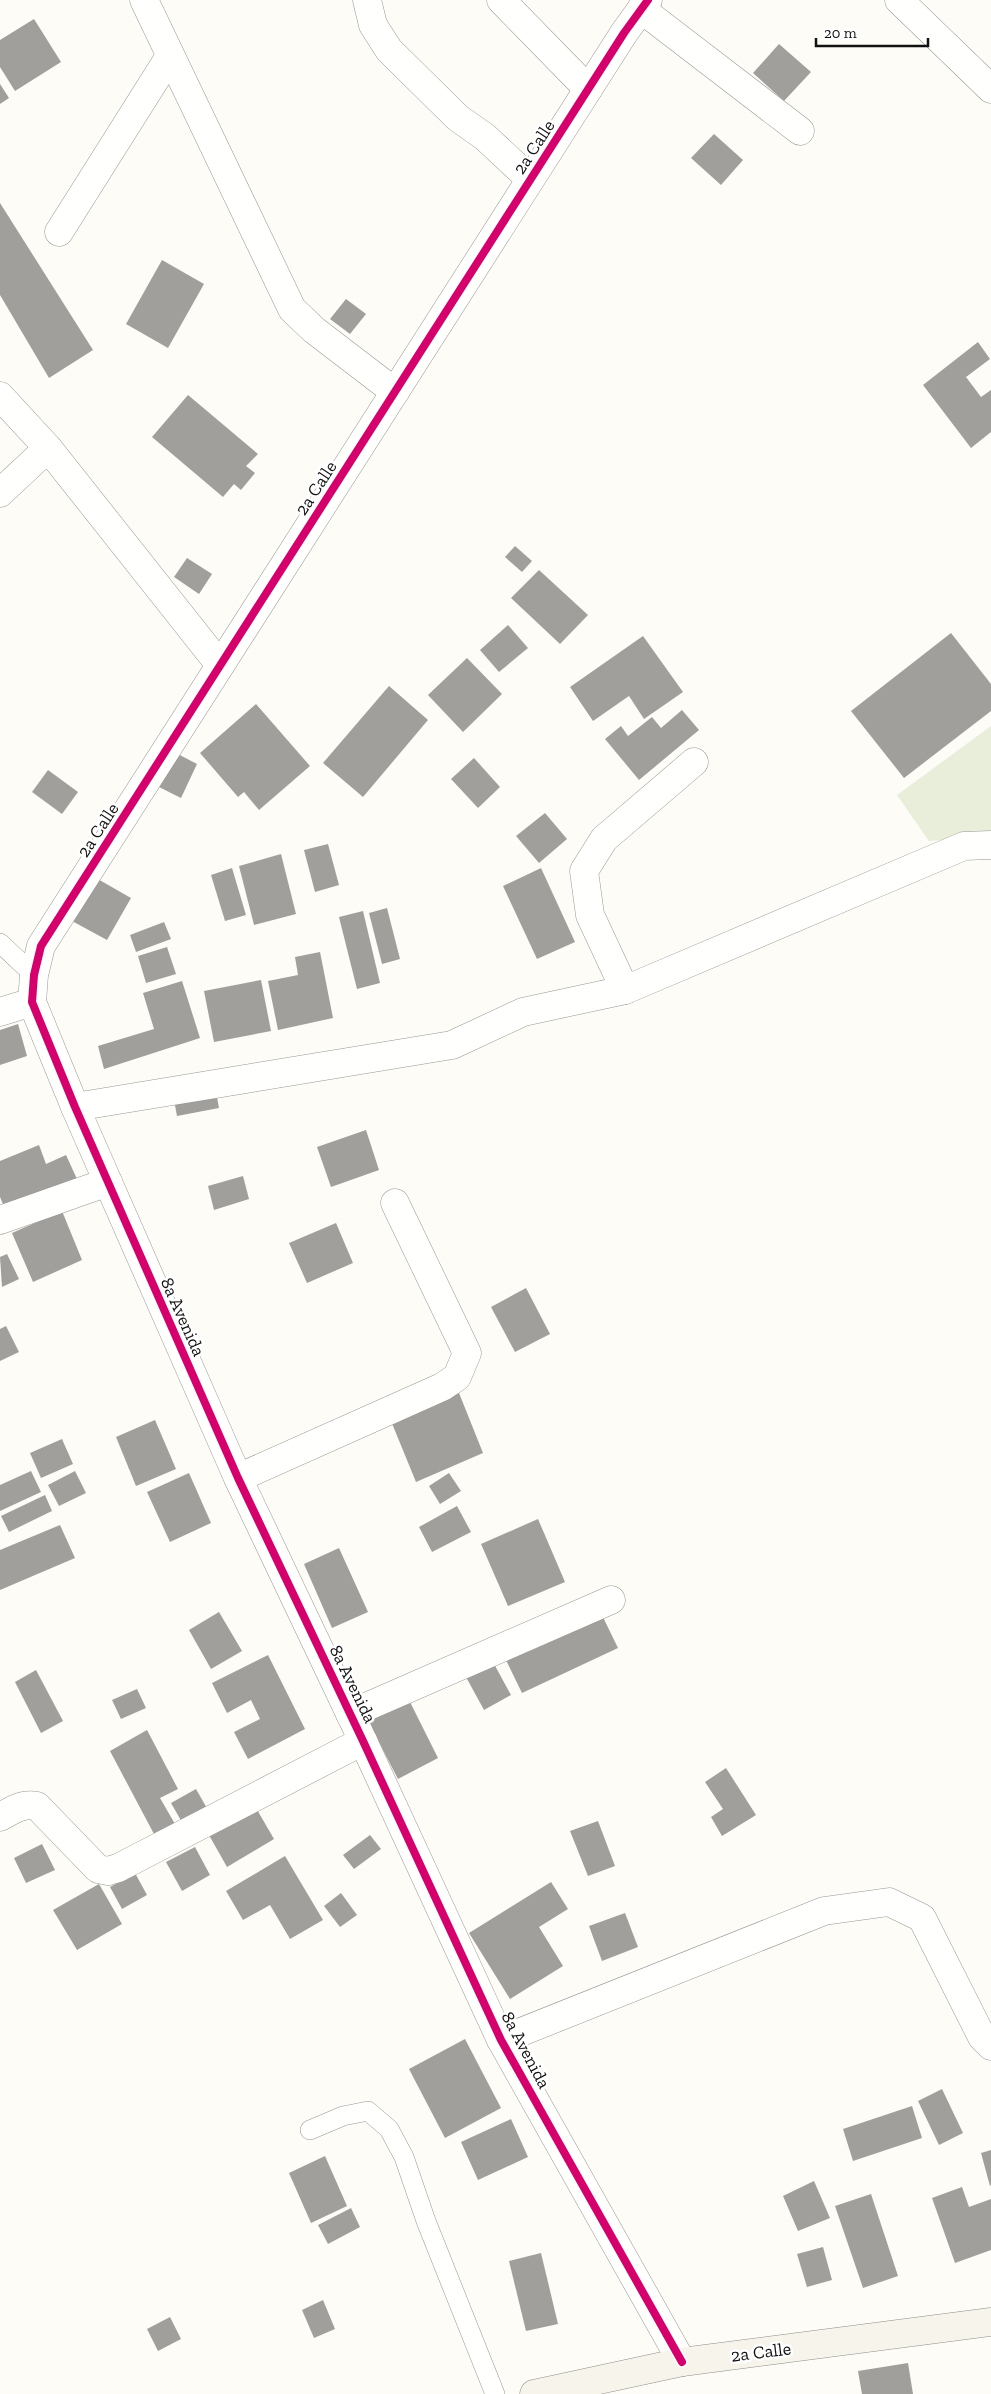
<svg xmlns="http://www.w3.org/2000/svg" width="991" height="2394" font-family="'Zilla Slab',serif">
	<rect width="100%" height="100%" fill="#fdfcf7"/>
	<path fill="#e9eedb" d="M991,726V836L929,841L897,795Z"/>
	<g fill="#a19f9c">
		<path d="M34,19L61,62L15,91L0,67V40Z"/>
		<path d="M779,44L811,72L784,101L753,73Z"/>
		<path d="M0,84L9,98L0,104Z"/>
		<path d="M714,134L743,160L721,185L691,158Z"/>
		<path d="M0,203L93,350L49,378L0,295Z"/>
		<path d="M162,260L204,284L168,348L126,324Z"/>
		<path d="M346,299L366,314L350,334L330,319Z"/>
		<path d="M978,342L990,359L966,377L981,397L991,390V432L971,448L923,385Z"/>
		<path d="M188,395L258,454L246,466L255,473L241,490L234,484L223,497L152,437Z"/>
		<path d="M515,546L532,561L522,572L505,557Z"/>
		<path d="M187,558L212,574L199,594L174,577Z"/>
		<path d="M539,570L588,615L560,644L511,598Z"/>
		<path d="M508,625L528,648L499,672L480,650Z"/>
		<path d="M951,633L991,684V711L904,778L851,711Z"/>
		<path d="M643,636L683,692L644,719L629,696L593,721L570,687Z"/>
		<path d="M467,658L502,694L463,732L428,695Z"/>
		<path d="M389,686L428,720L363,797L323,763Z"/>
		<path d="M256,704L310,766L259,810L244,792L238,797L200,753Z"/>
		<path d="M682,710L699,730L639,780L605,739L621,726L628,736L652,717L661,728Z"/>
		<path d="M174,752L197,764L181,798L157,786Z"/>
		<path d="M474,758L500,787L478,808L451,779Z"/>
		<path d="M48,770L78,792L62,814L32,792Z"/>
		<path d="M545,813L567,839L539,863L516,836Z"/>
		<path d="M328,844L339,885L315,892L304,850Z"/>
		<path d="M281,854L296,914L254,925L239,866Z"/>
		<path d="M232,868L246,915L225,921L211,875Z"/>
		<path d="M541,868L575,942L537,959L503,886Z"/>
		<path d="M96,878L131,898L107,940L72,921Z"/>
		<path d="M387,908L400,959L382,964L369,913Z"/>
		<path d="M363,911L380,983L357,989L339,917Z"/>
		<path d="M164,922L171,939L136,952L130,935Z"/>
		<path d="M167,947L176,974L146,983L138,956Z"/>
		<path d="M320,952L333,1018L278,1030L268,981L298,975L295,957Z"/>
		<path d="M261,980L271,1031L214,1042L204,991Z"/>
		<path d="M182,981L200,1038L104,1069L98,1046L154,1029L143,993Z"/>
		<path d="M18,1024L27,1056L0,1065V1030Z"/>
		<path d="M215,1087L219,1108L177,1116L173,1095Z"/>
		<path d="M366,1130L379,1170L331,1187L317,1147Z"/>
		<path d="M39,1145L46,1164L66,1155L77,1179L5,1209L0,1197V1161Z"/>
		<path d="M243,1176L249,1199L214,1210L208,1186Z"/>
		<path d="M62,1211L82,1260L33,1282L12,1233Z"/>
		<path d="M336,1223L353,1263L307,1283L289,1243Z"/>
		<path d="M7,1254L19,1279L2,1287L0,1257Z"/>
		<path d="M526,1288L550,1334L515,1352L491,1307Z"/>
		<path d="M6,1326L19,1352L0,1361V1329Z"/>
		<path d="M459,1393L483,1453L416,1482L391,1421Z"/>
		<path d="M155,1420L176,1469L136,1486L116,1437Z"/>
		<path d="M62,1439L73,1464L41,1478L30,1453Z"/>
		<path d="M31,1471L41,1492L0,1511V1485Z"/>
		<path d="M75,1471L86,1493L59,1506L48,1485Z"/>
		<path d="M189,1473L211,1523L170,1542L147,1492Z"/>
		<path d="M449,1473L461,1491L440,1504L429,1486Z"/>
		<path d="M45,1495L52,1511L9,1532L1,1516Z"/>
		<path d="M457,1506L471,1532L432,1552L419,1527Z"/>
		<path d="M538,1519L565,1582L508,1606L481,1544Z"/>
		<path d="M60,1525L75,1558L0,1590V1550Z"/>
		<path d="M339,1548L368,1612L332,1628L304,1564Z"/>
		<path d="M599,1609L618,1648L522,1693L503,1654Z"/>
		<path d="M219,1612L242,1651L211,1669L189,1630Z"/>
		<path d="M268,1655L305,1729L248,1759L234,1732L260,1719L251,1700L227,1713L212,1683Z"/>
		<path d="M493,1662L511,1695L484,1710L466,1677Z"/>
		<path d="M36,1670L63,1721L41,1733L15,1682Z"/>
		<path d="M137,1689L146,1708L121,1719L112,1700Z"/>
		<path d="M407,1696L438,1758L398,1779L366,1717Z"/>
		<path d="M147,1730L178,1789L160,1798L175,1824L154,1834L110,1751Z"/>
		<path d="M726,1768L756,1815L722,1836L711,1817L723,1809L705,1782Z"/>
		<path d="M196,1789L208,1810L183,1824L171,1803Z"/>
		<path d="M252,1801L274,1839L227,1867L205,1828Z"/>
		<path d="M598,1821L615,1866L588,1876L570,1831Z"/>
		<path d="M370,1835L381,1849L354,1869L343,1855Z"/>
		<path d="M42,1844L55,1870L26,1883L14,1858Z"/>
		<path d="M195,1847L210,1875L182,1891L166,1862Z"/>
		<path d="M285,1856L323,1920L290,1939L270,1905L243,1920L226,1891Z"/>
		<path d="M135,1873L147,1895L122,1909L110,1887Z"/>
		<path d="M551,1882L568,1909L539,1927L563,1966L510,1999L469,1933Z"/>
		<path d="M99,1884L122,1924L77,1950L53,1910Z"/>
		<path d="M341,1893L357,1915L340,1927L324,1906Z"/>
		<path d="M625,1913L638,1947L602,1961L589,1926Z"/>
		<path d="M465,2039L501,2108L445,2138L409,2069Z"/>
		<path d="M942,2089L963,2133L939,2145L918,2101Z"/>
		<path d="M912,2106L922,2138L853,2161L843,2129Z"/>
		<path d="M511,2119L528,2157L478,2180L461,2142Z"/>
		<path d="M991,2150V2185L990,2186L981,2153Z"/>
		<path d="M325,2156L347,2206L311,2223L289,2173Z"/>
		<path d="M814,2181L830,2218L798,2231L783,2196Z"/>
		<path d="M962,2187L969,2207L991,2199V2250L955,2263L932,2198Z"/>
		<path d="M871,2194L898,2276L863,2288L835,2206Z"/>
		<path d="M351,2208L360,2227L328,2244L318,2225Z"/>
		<path d="M823,2247L832,2280L807,2287L797,2254Z"/>
		<path d="M541,2253L558,2324L526,2331L509,2261Z"/>
		<path d="M323,2300L335,2329L314,2338L302,2310Z"/>
		<path d="M170,2317L181,2339L158,2351L147,2329Z"/>
		<path d="M908,2363L913,2394H862L858,2371Z"/>
	</g>
	<g fill="none" stroke-linecap="round" stroke-linejoin="round">
		<defs>
			<g id="lane">
				<path d="M0,943L34,975"/>
				<path d="M310,2130L343,2116L368,2111L389,2129L404,2157L426,2221L495,2394"/>
			</g>
			<g id="street">
				<path d="M144,0L292,309L314,330L395,392"/>
				<path d="M367,0L373,25L389,50L458,118L485,137L530,179"/>
				<path d="M501,0L588,89"/>
				<path d="M648,0L624,33L41,946L34,975L32,1002L75,1107L238,1478L363,1741L501,2040L682,2362"/>
				<path d="M899,0L991,89"/>
				<path d="M641,9L800,131"/>
				<path d="M59,232L170,56"/>
				<path d="M0,396L48,448L220,665"/>
				<path d="M0,493L48,448"/>
				<path d="M625,990L590,915L584,871L604,839L694,762"/>
				<path d="M0,1012L32,1002"/>
				<path d="M75,1107L452,1045L523,1012L625,990L964,846L991,845"/>
				<path d="M0,1220L108,1182"/>
				<path d="M238,1478L442,1387L457,1377L467,1353L395,1203"/>
				<path d="M350,1714L611,1600"/>
				<path d="M0,1817C13,1810 22,1803 37,1806L98,1869L108,1871L118,1868L363,1741"/>
				<path d="M501,2040L824,1911L889,1902L922,1918L982,2037L991,2046"/>
			</g>
			<path id="secondary" d="M534,2394L682,2362L991,2322"/>
		</defs>
		<use href="#lane" stroke="#979795" stroke-width="20"/>
		<use href="#street" stroke="#979795" stroke-width="29"/>
		<use href="#secondary" stroke="#8e8d8b" stroke-width="29"/>
		<use href="#lane" stroke="#fffffe" stroke-width="19"/>
		<use href="#street" stroke="#fffffe" stroke-width="28"/>
		<use href="#secondary" stroke="#f6f4eb" stroke-width="28"/>
		<defs>
			<path id="cycleway" d="M648,0L624,33L41,946L34,975L32,1002L75,1107L238,1478L363,1741L501,2040L682,2362"/>
		</defs>
		<use href="#cycleway" stroke="#fff" stroke-width="11"/>
		<use href="#cycleway" stroke="#d6006c" stroke-width="8"/>
	</g>
	<g text-anchor="middle" stroke-width="5" stroke-linejoin="round" paint-order="stroke">
		<g font-size="18" fill="#111" stroke="#fff">
			<text transform="translate(534 147) rotate(-57)" y="6">2a Calle</text>
			<text transform="translate(316 488) rotate(-57)" y="6">2a Calle</text>
			<text transform="translate(98 830) rotate(-57)" y="6">2a Calle</text>
			<text transform="translate(183 1317) rotate(66)" y="6">8a Avenida</text>
			<text transform="translate(353 1684) rotate(64)" y="6">8a Avenida</text>
			<text transform="translate(526 2050) rotate(62)" y="6">8a Avenida</text>
			<text transform="translate(761 2352) rotate(-7)" y="6">2a Calle</text>
		</g>
	</g>
	<path d="M816 38v8h112v-8" fill="none" stroke="#111111" stroke-width="2.5"/>
	<text x="824" y="38" font-size="15" fill="#111111" stroke="#ffffff" stroke-width="4" paint-order="stroke">20 m</text>
</svg>
